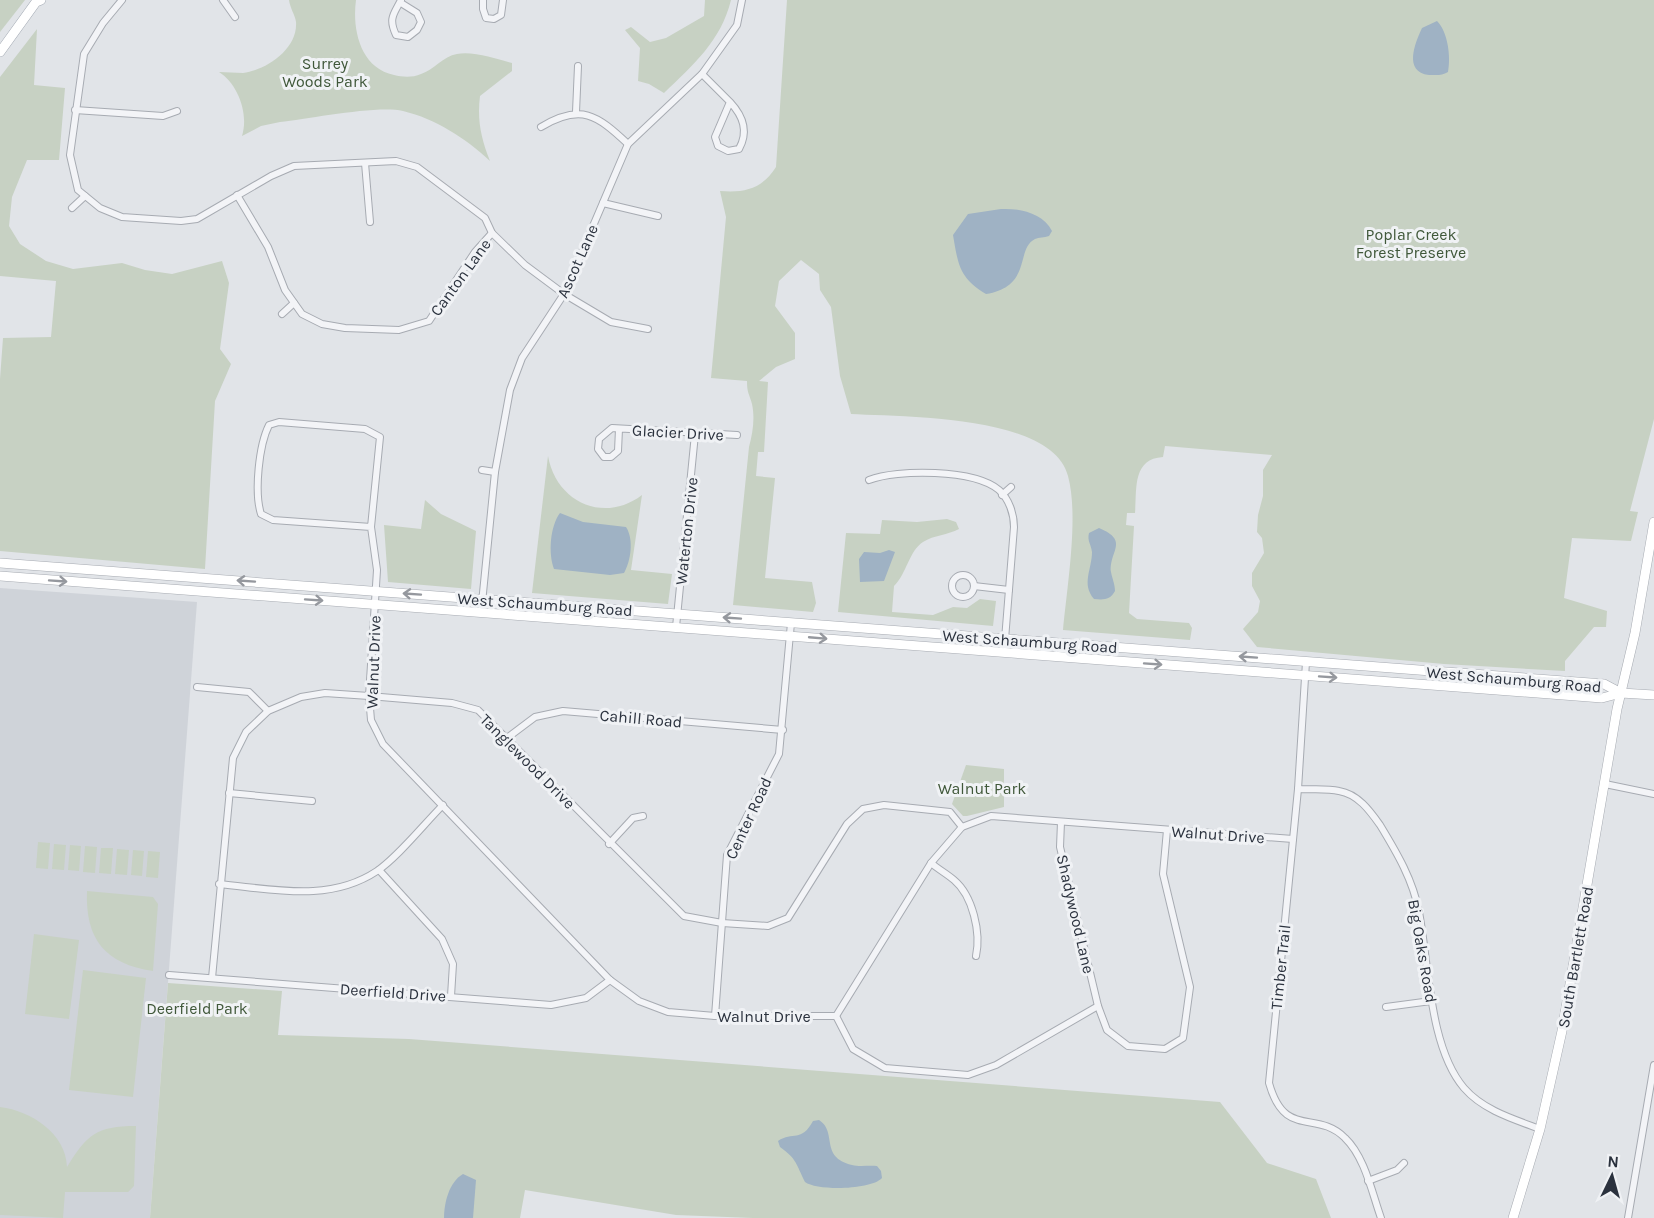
<svg xmlns="http://www.w3.org/2000/svg" width="1654" height="1218" font-family="Karla,sans-serif">
	<rect width="100%" height="100%" fill="#e1e4e8"/>
	<path fill="#cfd3d9" d="M0,588L197,602L150,1218H0Z"/>
	<g fill="#c7d1c3">
		<path d="M0,0H25L0,32Z"/>
		<path d="M289,0H356C352,29 360,68 394,75C402,77 412,78 421,74C434,70 443,56 457,54C474,51 496,59 512,63V71L480,96C477,120 481,138 490,161C465,138 436,119 403,111C377,105 309,119 280,122L261,126L242,136C249,114 238,84 219,72C227,72 235,73 243,73C266,70 298,49 296,22C295,15 290,8 289,0Z"/>
		<path d="M705,0H731C721,41 693,65 664,93L649,84L638,81L640,48L625,30L631,27L650,42L666,38L704,16Z"/>
		<path d="M787,0H1654V419L1630,511L1638,512L1631,541L1572,538L1564,598L1607,611L1606,627H1594L1565,661V671L1444,664L1257,647L1243,629L1258,612L1260,601L1252,586V573L1264,553L1262,538L1257,532L1258,515L1263,496V470L1272,455L1165,446L1163,457C1132,459 1137,489 1135,513H1127L1126,525L1134,526L1129,613L1137,619L1189,623L1192,628L1190,640L1063,630C1067,587 1079,516 1068,476C1052,414 902,417 851,414L840,376L831,307L820,290L819,274L801,260L779,281L775,306L795,333V359L776,367L759,381L768,382L764,452H758L756,476L775,478L765,578L812,582L816,603L813,612L733,605L749,447C753,432 755,418 752,404C749,393 747,393 747,381L711,378L726,217L720,191C745,193 762,189 776,167Z"/>
		<path d="M37,29L34,85L65,88L59,160H27L12,197L9,226L20,244L46,261L73,269L122,263L145,270L172,274L222,261L229,283L220,349L231,364L215,401L205,569L0,551V379L3,338L51,337L56,281L0,276V77Z"/>
		<path d="M548,456C556,502 604,524 642,495L631,570L672,574L668,604L532,593Z"/>
		<path d="M425,500L441,514L476,531L471,589L388,582L384,525L421,529Z"/>
		<path d="M947,519L956,522L959,529C948,535 934,535 923,542C909,551 907,573 894,586L892,612L933,615L953,607L967,608L980,599L996,601L993,626L838,612L846,533L880,534L882,520L917,522Z"/>
		<path d="M966,765L1004,769V807L967,816H963L952,804Z"/>
		<path d="M38,842L50,843L48,869L36,868Z"/>
		<path d="M54,844L66,845L64,870L52,869Z"/>
		<path d="M70,845L81,846L79,871L68,870Z"/>
		<path d="M85,846L97,847L95,873L83,872Z"/>
		<path d="M101,848H113L111,874L99,873Z"/>
		<path d="M117,849L129,850L127,875L115,874Z"/>
		<path d="M133,850L144,851L142,876L131,875Z"/>
		<path d="M148,851L160,852L158,878L146,877Z"/>
		<path d="M87,891L153,897L158,904L153,971C105,964 85,939 87,891Z"/>
		<path d="M34,934L79,940L69,1019L25,1014Z"/>
		<path d="M83,970L146,978L133,1097L69,1090Z"/>
		<path d="M168,983L282,991L278,1035L409,1039L1220,1102L1267,1163L1316,1179L1331,1218H753L676,1215L525,1190L520,1218H150Z"/>
		<path d="M0,1107C32,1111 66,1134 67,1167C87,1135 96,1126 136,1126L134,1186L128,1192H65L63,1218L0,1215Z"/>
	</g>
	<g fill="#9fb2c4">
		<path d="M1437,21C1448,32 1451,57 1448,72C1442,76 1436,75 1429,75C1403,72 1415,43 1422,28Z"/>
		<path d="M1001,209C1019,208 1043,213 1052,231L1049,236C1044,238 1039,237 1035,239C1015,249 1033,286 986,294C959,278 958,264 953,235L968,214Z"/>
		<path d="M560,513L583,522L626,527C634,539 631,561 624,573L610,575L554,569C548,554 550,526 560,513Z"/>
		<path d="M1099,528C1130,541 1109,551 1111,572C1112,578 1115,584 1115,591C1110,600 1104,600 1094,599C1081,584 1092,569 1092,552C1091,544 1087,541 1089,533Z"/>
		<path d="M889,550L895,552L884,581L860,582L859,559L864,552L880,553Z"/>
		<path d="M819,1120C838,1132 819,1157 852,1165C860,1167 869,1165 877,1166L881,1171L882,1178C871,1190 817,1191 805,1182C796,1164 797,1159 780,1147L778,1141C793,1131 801,1143 813,1121Z"/>
		<path d="M463,1174L476,1180L473,1218H444C444,1203 449,1182 463,1174Z"/>
	</g>
	<g fill="none" stroke-linecap="round" stroke-linejoin="round">
		<defs>
			<g id="street">
				<path d="M122,0L103,23L84,54L70,155L78,190L100,208L122,217L181,221L197,219L271,176L294,166L396,161L417,167L485,218L492,233L525,265L564,294L611,322L648,329"/>
				<path d="M223,0L235,17"/>
				<path d="M483,0V9L486,18L494,19L501,15L503,0"/>
				<path d="M401,3L417,13L421,22L417,30L408,37L396,35C388,18 394,14 401,0"/>
				<path d="M702,74L730,102L715,137L718,146L728,151L739,149C749,131 743,116 730,102"/>
				<path d="M75,110L163,116L177,111"/>
				<path d="M576,112L578,66"/>
				<path d="M541,127C581,103 597,115 628,144"/>
				<path d="M365,163L370,222"/>
				<path d="M237,195L268,247L285,290L302,314L322,324L345,328L399,330L429,321L475,252L492,233"/>
				<path d="M603,203L658,216"/>
				<path d="M72,208L85,196"/>
				<path d="M282,314L294,303"/>
				<path d="M619,429L618,451L611,457H604L598,449L599,439L612,428L737,435"/>
				<path d="M482,470L495,472"/>
				<path d="M869,480C897,469 974,469 999,490C1009,499 1014,514 1014,527L1004,652"/>
				<path d="M1002,495L1011,487"/>
				<path d="M371,527L273,520L261,514C254,492 259,445 269,425L279,422L365,429L380,437L371,527L377,570L369,696L371,720L383,744L610,980L639,1001L668,1012L715,1016H836L931,863L962,827L991,816L1293,839"/>
				<circle cx="963" cy="586" r="11"/>
				<path d="M974,586L1009,590"/>
				<path d="M481,613L495,472L510,390L522,358L564,294L628,144L702,74L737,25L742,0"/>
				<path d="M676,627L695,434"/>
				<path d="M1306,662L1298,789L1269,1083C1285,1140 1316,1109 1345,1138C1365,1157 1372,1193 1381,1218"/>
				<path d="M197,687L249,692L268,711"/>
				<path d="M507,738L535,717L563,711L783,730"/>
				<path d="M1605,784L1654,794"/>
				<path d="M1298,789C1311,790 1326,788 1339,791C1358,794 1370,811 1380,825C1397,853 1413,880 1419,912C1429,964 1429,1047 1464,1088C1483,1110 1513,1119 1540,1129"/>
				<path d="M229,793L312,801"/>
				<path d="M1061,822L1060,847L1098,1006L1107,1030L1128,1046L1165,1049L1183,1038L1190,987L1163,874L1167,830"/>
				<path d="M609,844L633,818L643,816"/>
				<path d="M931,863C938,869 947,874 954,880C973,896 981,933 976,956"/>
				<path d="M379,870L442,939L453,964L451,996"/>
				<path d="M219,884C273,889 329,903 377,871C398,857 424,824 443,805"/>
				<path d="M169,975L551,1005L586,998L610,980"/>
				<path d="M212,978L233,758L246,732L268,711L301,697L325,693L369,696L452,703L478,710L684,916L722,923L768,926L788,918L847,824L863,809L884,805L950,812L962,827"/>
				<path d="M1386,1007L1431,1001"/>
				<path d="M715,1016L727,855L779,754L791,623"/>
				<path d="M836,1016L853,1049L885,1068L968,1075L996,1065L1098,1006"/>
				<path d="M1368,1181L1397,1170L1404,1163"/>
				<path d="M1628,1218L1654,1065"/>
			</g>
			<g id="secondary">
				<path d="M0,563L1604,684L1621,693"/>
				<path d="M0,576L1602,698L1621,693L1654,695"/>
				<path d="M1513,1218L1540,1129L1562,1031L1617,709L1635,633L1654,522"/>
			</g>
			<path id="primary" d="M0,52L36,2L41,0"/>
		</defs>
		<use href="#street" stroke="#a7abb2" stroke-width="8"/>
		<use href="#secondary" stroke="#a7abb2" stroke-width="10"/>
		<use href="#primary" stroke="#a1a8b2" stroke-width="10"/>
		<use href="#street" stroke="#f3f4f7" stroke-width="6"/>
		<use href="#secondary" stroke="#fff" stroke-width="9"/>
		<use href="#primary" stroke="#fff" stroke-width="9"/>
	</g>
	<defs><path id="oneway-shaft" d="M-6 0H5M1.5-3L5.5 0L1.5 3" fill="none" stroke-width="1.6" stroke-linecap="round" stroke-linejoin="round" transform="scale(1.5)"/></defs>
	<g stroke="#95989e">
		<use href="#oneway-shaft" transform="translate(58 581) rotate(4)"/>
		<use href="#oneway-shaft" transform="translate(246 581) rotate(-176)"/>
		<use href="#oneway-shaft" transform="translate(412 594) rotate(-176)"/>
		<use href="#oneway-shaft" transform="translate(314 600) rotate(4)"/>
		<use href="#oneway-shaft" transform="translate(732 618) rotate(-176)"/>
		<use href="#oneway-shaft" transform="translate(818 638) rotate(5)"/>
		<use href="#oneway-shaft" transform="translate(1248 657) rotate(-176)"/>
		<use href="#oneway-shaft" transform="translate(1153 664) rotate(4)"/>
		<use href="#oneway-shaft" transform="translate(1328 677) rotate(4)"/>
	</g>
	<g text-anchor="middle" stroke-width="6" stroke-linejoin="round" paint-order="stroke">
		<g font-size="16" fill="#40583a" stroke="#f0f2f5">
			<text x="325" y="69">Surrey<tspan x="325" dy="18">Woods Park</tspan></text>
			<text x="1411" y="240">Poplar Creek<tspan x="1411" dy="18">Forest Preserve</tspan></text>
			<text x="982" y="794">Walnut Park</text>
			<text x="197" y="1014">Deerfield Park</text>
		</g>
		<g font-size="16" fill="#2b323e" stroke="#f0f2f5">
			<text transform="translate(577 261) rotate(-66)" y="6">Ascot Lane</text>
			<text transform="translate(460 277) rotate(-54)" y="6">Canton Lane</text>
			<text transform="translate(678 432) rotate(3)" y="6">Glacier Drive</text>
			<text transform="translate(686 531) rotate(-84)" y="6">Waterton Drive</text>
			<text transform="translate(545 604) rotate(4)" y="6">West Schaumburg Road</text>
			<text transform="translate(1030 641) rotate(4)" y="6">West Schaumburg Road</text>
			<text transform="translate(373 662) rotate(-88)" y="6">Walnut Drive</text>
			<text transform="translate(1514 679) rotate(5)" y="6">West Schaumburg Road</text>
			<text transform="translate(641 718) rotate(5)" y="6">Cahill Road</text>
			<text transform="translate(528 761) rotate(45)" y="6">Tanglewood Drive</text>
			<text transform="translate(748 818) rotate(-65)" y="6">Center Road</text>
			<text transform="translate(1218 834) rotate(4)" y="6">Walnut Drive</text>
			<text transform="translate(1076 914) rotate(77)" y="6">Shadywood Lane</text>
			<text transform="translate(1423 951) rotate(80)" y="6">Big Oaks Road</text>
			<text transform="translate(1575 957) rotate(-80)" y="6">South Bartlett Road</text>
			<text transform="translate(1280 967) rotate(-84)" y="6">Timber Trail</text>
			<text transform="translate(393 992) rotate(4)" y="6">Deerfield Drive</text>
			<text x="764" y="1022">Walnut Drive</text>
		</g>
	</g>
	<g transform="translate(1612 1176) rotate(5)" stroke="#f0f2f5" stroke-width="4.5" paint-order="stroke">
	<path d="M0-4.5L10 22L0 15L-10 22Z" fill="#2b323e"/>
	<text y="-9" font-size="16" font-weight="bold" text-anchor="middle" fill="#2b323e">N</text>
	</g>
</svg>
